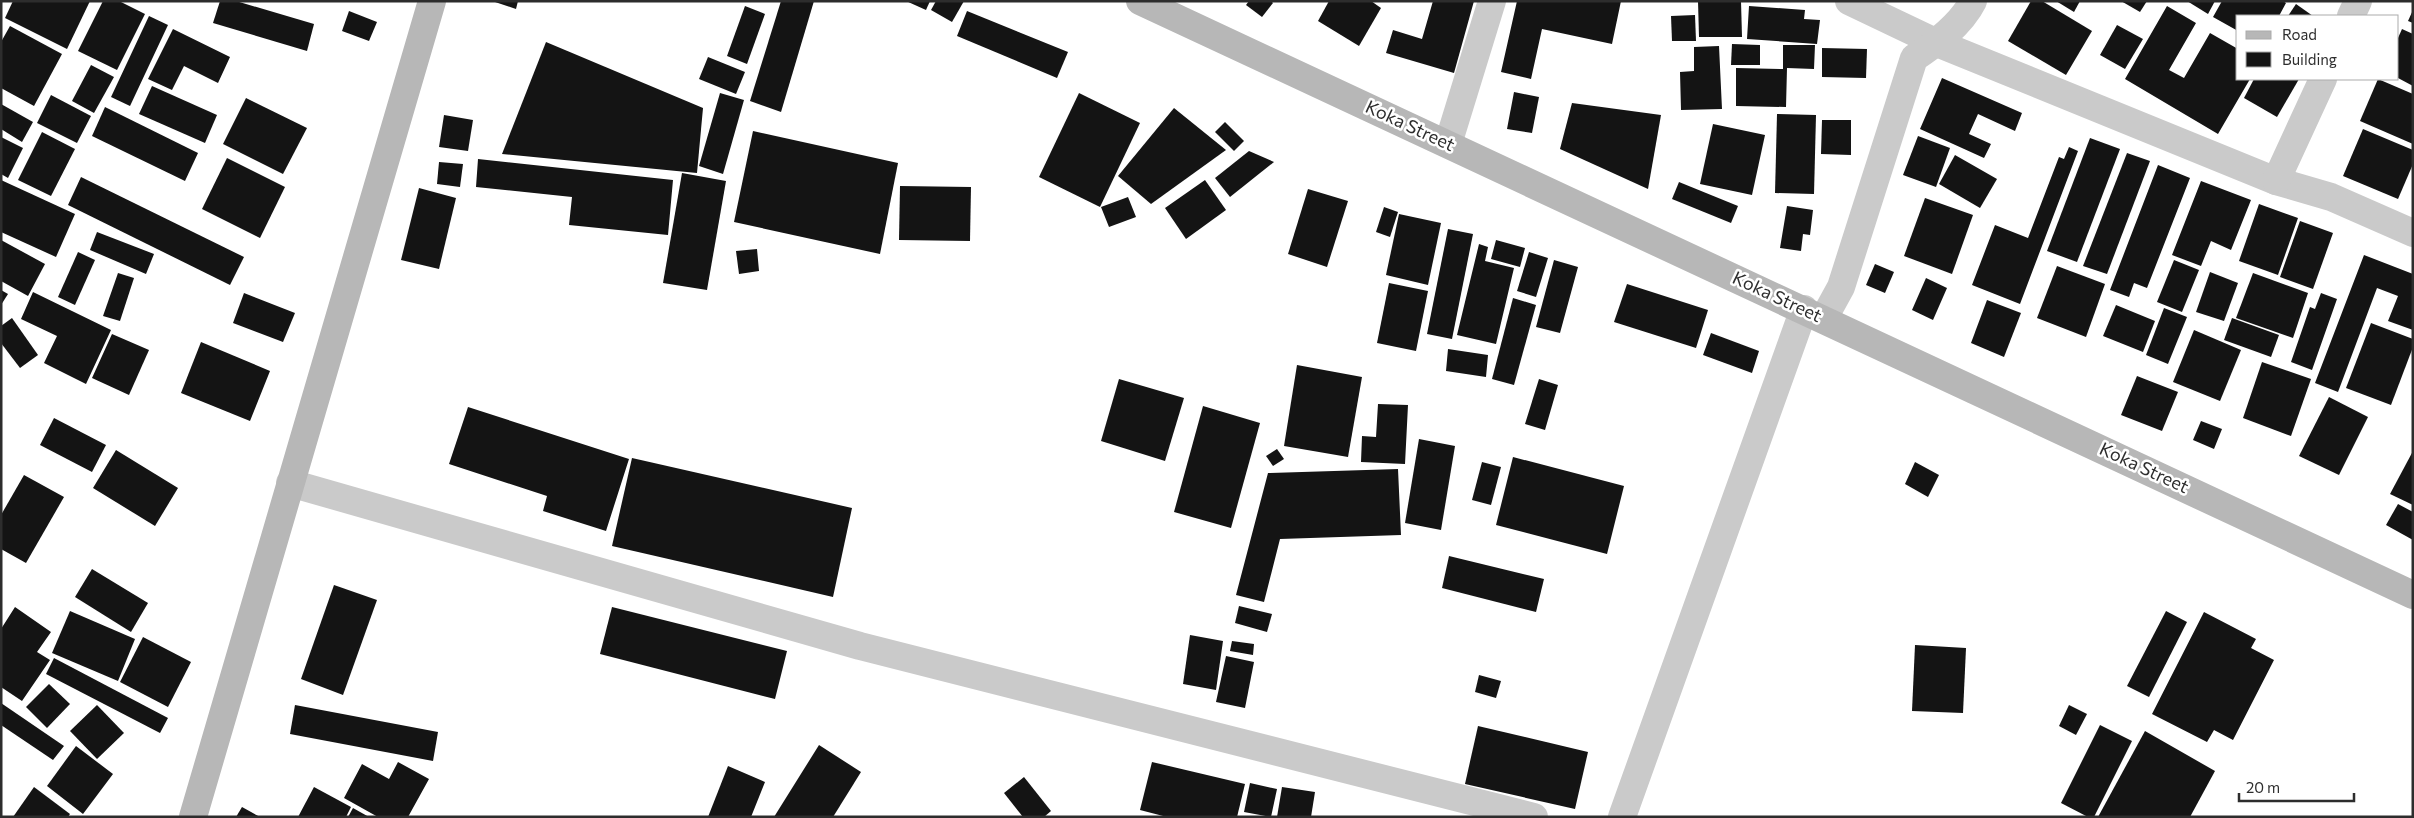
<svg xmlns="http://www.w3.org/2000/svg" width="2414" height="818" font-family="Commissioner,sans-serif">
	<rect width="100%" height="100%" fill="#fff"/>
	<g fill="#141414">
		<path d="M13,1H90L67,49L5,18Z"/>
		<path d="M103,1H119L145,14L117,70L78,51Z"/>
		<path d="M220,1H236L314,24L307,51L213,23Z"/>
		<path d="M492,1H518L516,9Z"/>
		<path d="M781,1H814L781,112L750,101Z"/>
		<path d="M906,1H930L926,10Z"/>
		<path d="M936,1H964L952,22L931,10Z"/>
		<path d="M1249,1H1271L1273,3L1262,17L1246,5Z"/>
		<path d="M1329,1H1371L1381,8L1359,46L1318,21Z"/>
		<path d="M1433,1H1474L1454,73L1386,53L1393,30L1422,39Z"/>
		<path d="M1517,1H1621L1612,44L1542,29L1531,79L1501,72Z"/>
		<path d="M1698,1H1741L1742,37H1699Z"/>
		<path d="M2031,1H2042L2092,31L2066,75L2008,41Z"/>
		<path d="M2056,1H2080L2074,12Z"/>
		<path d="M2121,1H2147L2140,12Z"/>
		<path d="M2187,1H2215L2208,14Z"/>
		<path d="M2222,1H2283L2286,3L2279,16H2238V31L2213,17Z"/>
		<path d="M2296,4L2313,16H2288Z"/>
		<path d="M745,6L765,14L747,64L727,56Z"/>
		<path d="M1749,6L1805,10L1804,19L1820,20L1817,44L1747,39Z"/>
		<path d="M2167,6L2196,23L2169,70L2184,78L2210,33L2238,49V79H2250L2218,134L2125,79Z"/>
		<path d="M2413,10V23L2408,21Z"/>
		<path d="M349,11L377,22L369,41L342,31Z"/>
		<path d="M967,11L1068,52L1057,78L957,36Z"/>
		<path d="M1695,15L1696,41H1672L1671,16Z"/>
		<path d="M149,16L168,25L130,106L111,97Z"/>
		<path d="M2117,25L2143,39L2125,69L2100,55Z"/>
		<path d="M10,26L62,54L34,106L1,88V42Z"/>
		<path d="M173,29L230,57L218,83L184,66L172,90L148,79Z"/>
		<path d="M2402,29L2413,34V86L2398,78V38Z"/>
		<path d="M546,42L703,108L697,173L502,154Z"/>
		<path d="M1732,44L1760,45V65H1731Z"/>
		<path d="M1783,45H1815L1814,69L1787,68L1786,107L1736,106V68L1783,69Z"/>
		<path d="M1719,46L1722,109L1681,110L1680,72L1694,71V47Z"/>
		<path d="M1822,48L1867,49L1866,78L1822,77Z"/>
		<path d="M708,57L745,72L736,94L699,79Z"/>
		<path d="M91,65L114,77L94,113L72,101Z"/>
		<path d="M1942,78L2022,113L2015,131L1978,114L1969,134L1991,144L1984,158L1920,129Z"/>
		<path d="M2254,79H2299L2277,117L2244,98Z"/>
		<path d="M2378,79L2413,94V144L2360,121Z"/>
		<path d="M152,86L217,115L205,143L139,114Z"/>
		<path d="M1514,92L1539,97L1532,133L1507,129Z"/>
		<path d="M720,93L744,100L723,174L699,166Z"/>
		<path d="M1079,93L1140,123L1100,207L1039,177Z"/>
		<path d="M51,95L91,116L77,143L37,123Z"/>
		<path d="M246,98L307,128L283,174L223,144Z"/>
		<path d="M1572,103L1661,115L1648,189L1560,149Z"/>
		<path d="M1,104L33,122L22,142L1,129Z"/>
		<path d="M105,107L198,153L185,181L92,136Z"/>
		<path d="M1174,108L1226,150L1151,204L1118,176Z"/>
		<path d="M1777,114L1816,115L1814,194L1775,193Z"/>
		<path d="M444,115L473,120L468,151L439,147Z"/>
		<path d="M1822,120H1851V155L1821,154Z"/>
		<path d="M1225,122L1244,141L1234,151L1215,132Z"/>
		<path d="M1713,124L1765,135L1752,195L1700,184Z"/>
		<path d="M2363,129L2413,150V164L2398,199L2343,176Z"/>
		<path d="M753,131L898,163L880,254L734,222Z"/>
		<path d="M42,132L75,149L51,196L18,180Z"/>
		<path d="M1918,136L1950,148L1936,187L1903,175Z"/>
		<path d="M1,137L23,148L8,178L1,174Z"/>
		<path d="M2090,138L2120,149L2077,262L2047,251Z"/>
		<path d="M2069,147L2078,151L2020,304L1972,285L1995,225L2028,238L2059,157L2064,159Z"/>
		<path d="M1249,151L1274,162L1230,197L1215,178Z"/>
		<path d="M2127,153L2150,161L2107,274L2083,266Z"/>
		<path d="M1955,155L1997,179L1980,208L1939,184Z"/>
		<path d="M227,158L285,187L260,238L202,209Z"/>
		<path d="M478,159L673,180L668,235L569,225L572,197L476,187Z"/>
		<path d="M439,162L463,164L460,187L437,184Z"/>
		<path d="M2158,165L2190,178L2147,288L2134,283L2129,297L2110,290Z"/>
		<path d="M682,173L726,181L707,290L663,283Z"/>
		<path d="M81,177L244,257L230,285L68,205Z"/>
		<path d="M1,180L75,214L56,257L1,232Z"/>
		<path d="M1205,180L1226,210L1186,239L1165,208Z"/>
		<path d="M2201,181L2251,200L2231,250L2211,241L2201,266L2172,255Z"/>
		<path d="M1679,182L1738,206L1731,223L1672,199Z"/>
		<path d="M900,186L971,187L970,241L899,240Z"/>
		<path d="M419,188L456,198L439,269L401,260Z"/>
		<path d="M1308,189L1348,201L1327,267L1288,254Z"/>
		<path d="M1128,197L1136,217L1109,227L1101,207Z"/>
		<path d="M1925,198L1973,215L1952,274L1904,256Z"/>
		<path d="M2259,204L2298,218L2278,275L2239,261Z"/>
		<path d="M1787,206L1813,210L1810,235L1803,234L1801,251L1780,248Z"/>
		<path d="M1384,207L1398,212L1390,237L1376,232Z"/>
		<path d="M1399,214L1441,223L1428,285L1386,275Z"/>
		<path d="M2300,221L2333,233L2313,289L2280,277Z"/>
		<path d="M1448,229L1473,234L1452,339L1427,334Z"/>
		<path d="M97,232L154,254L146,274L90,250Z"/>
		<path d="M1,240L45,264L28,296L1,281Z"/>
		<path d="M1496,240L1525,248L1520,267L1491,259Z"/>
		<path d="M1479,244L1488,247L1485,261L1514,268L1496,344L1457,335Z"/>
		<path d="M757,249L759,271L739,274L736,251Z"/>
		<path d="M78,252L95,260L75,305L58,297Z"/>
		<path d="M1529,252L1548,258L1536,297L1517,291Z"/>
		<path d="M2364,255L2413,274V330L2388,321L2398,296L2377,288L2338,392L2315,383Z"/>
		<path d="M1554,260L1578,267L1560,333L1536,327Z"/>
		<path d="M2174,260L2199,270L2182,312L2157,302Z"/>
		<path d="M1875,264L1894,272L1885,293L1866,285Z"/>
		<path d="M2057,266L2105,284L2086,337L2037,318Z"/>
		<path d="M2210,272L2238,283L2224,321L2196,312Z"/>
		<path d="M118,273L134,278L120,321L103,316Z"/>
		<path d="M2253,273L2308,293L2293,338L2236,318Z"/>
		<path d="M1926,278L1947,288L1933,320L1912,310Z"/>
		<path d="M1389,283L1428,291L1416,351L1377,343Z"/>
		<path d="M1627,284L1708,310L1696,348L1614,322Z"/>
		<path d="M1,290L8,294L1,305Z"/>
		<path d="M33,292L111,330L86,384L44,363L57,336L21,319Z"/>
		<path d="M244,293L295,313L283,342L233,323Z"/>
		<path d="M2321,293L2337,299L2312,370L2291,362L2310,307L2315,309Z"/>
		<path d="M1513,298L1536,305L1514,385L1492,379Z"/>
		<path d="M1987,300L2021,313L2004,357L1971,343Z"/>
		<path d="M2116,305L2155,321L2143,352L2103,336Z"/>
		<path d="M2164,308L2187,317L2168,364L2146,355Z"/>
		<path d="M12,318L38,355L20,368L1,343V326Z"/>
		<path d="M2232,318L2279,335L2271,357L2224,340Z"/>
		<path d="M2371,323L2413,339V347L2391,405L2346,388Z"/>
		<path d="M2194,330L2241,350L2220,401L2173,382Z"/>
		<path d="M1711,333L1759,351L1752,373L1703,355Z"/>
		<path d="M112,334L149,350L129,395L92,378Z"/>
		<path d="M201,342L270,371L250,421L181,393Z"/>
		<path d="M1448,349L1488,355L1486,377L1446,371Z"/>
		<path d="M2262,362L2311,379L2291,436L2243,418Z"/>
		<path d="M1297,365L1362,377L1348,457L1284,446Z"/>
		<path d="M2137,376L2178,392L2162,431L2121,415Z"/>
		<path d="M1119,379L1184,398L1165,461L1101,441Z"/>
		<path d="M1539,379L1558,385L1545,430L1525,424Z"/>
		<path d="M2329,397L2368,417L2339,475L2299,456Z"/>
		<path d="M1378,404L1408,405L1405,464L1361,462L1362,436L1376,437Z"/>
		<path d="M1203,406L1260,423L1231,528L1174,512Z"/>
		<path d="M468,407L629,459L606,531L543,511L547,496L449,464Z"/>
		<path d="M54,418L106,445L92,472L40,445Z"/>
		<path d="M2201,421L2222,429L2214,449L2193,440Z"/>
		<path d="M1419,439L1455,446L1441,530L1405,523Z"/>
		<path d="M1277,449L1284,459L1273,466L1266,456Z"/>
		<path d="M116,450L178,488L155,526L93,488Z"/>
		<path d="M2413,451V505L2390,494Z"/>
		<path d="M1513,457L1624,486L1607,554L1496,525Z"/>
		<path d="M632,458L852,508L833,597L612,546Z"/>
		<path d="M1482,462L1501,467L1491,505L1472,500Z"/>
		<path d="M1915,462L1939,475L1928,497L1905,484Z"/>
		<path d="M1398,469L1401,535L1280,539L1264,602L1236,595L1268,473Z"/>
		<path d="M24,475L64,497L26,563L1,549V515Z"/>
		<path d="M2398,504L2413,512V540L2386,525Z"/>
		<path d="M1449,556L1544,579L1536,612L1442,588Z"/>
		<path d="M92,569L148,603L131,632L75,597Z"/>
		<path d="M334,585L377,600L343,695L301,679Z"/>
		<path d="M1239,606L1272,614L1267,632L1235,623Z"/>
		<path d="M15,607L51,632L37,652L50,660L22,701L1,687V629Z"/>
		<path d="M612,607L787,651L775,699L600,654Z"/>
		<path d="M70,611L135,639L118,681L52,653Z"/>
		<path d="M2166,611L2187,622L2149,697L2127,686Z"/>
		<path d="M2204,612L2256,639L2251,648L2274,660L2233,740L2214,730L2207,742L2152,714Z"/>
		<path d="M1190,635L1223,641L1216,690L1183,684Z"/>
		<path d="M143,637L191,662L168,707L120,682Z"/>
		<path d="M1232,641L1254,644L1253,655L1230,651Z"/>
		<path d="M1915,645L1966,648L1963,713L1912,711Z"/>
		<path d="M1226,656L1254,662L1245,708L1216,702Z"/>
		<path d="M54,658L168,718L160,733L46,674Z"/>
		<path d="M1479,675L1501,681L1496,698L1475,692Z"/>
		<path d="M49,684L70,704L47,728L26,707Z"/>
		<path d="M1,703L64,746L53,760L1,725Z"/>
		<path d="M97,705L124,733L97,759L70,731Z"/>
		<path d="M295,705L438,732L433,761L290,734Z"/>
		<path d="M2069,705L2087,714L2076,735L2059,726Z"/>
		<path d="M2100,725L2132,741L2094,817H2088L2061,803Z"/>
		<path d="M1478,726L1588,752L1575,809L1465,784Z"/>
		<path d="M2145,731L2215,771L2190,817H2098Z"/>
		<path d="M819,745L861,772L833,817H774Z"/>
		<path d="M76,746L113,774L83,814L47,786Z"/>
		<path d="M398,762L429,779L408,817H378L344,798L362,764L389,779Z"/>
		<path d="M1152,762L1245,784L1237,817H1167L1140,810Z"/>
		<path d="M728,766L765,782L751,817H708Z"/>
		<path d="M1024,777L1051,811L1044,817H1023L1004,793Z"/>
		<path d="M1250,783L1277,789L1271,817L1244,812Z"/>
		<path d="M34,787L70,814L68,817H13Z"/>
		<path d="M314,787L351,807L346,817H298Z"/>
		<path d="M1282,787L1315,792L1311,817H1277Z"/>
		<path d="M242,807L260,817H236Z"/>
		<path d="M353,808L369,817H348Z"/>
	</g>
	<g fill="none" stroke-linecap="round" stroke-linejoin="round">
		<g stroke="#cacaca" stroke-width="28">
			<path d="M1849,1L1937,43L2276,181L2331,197L2413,233"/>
			<path d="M2351,16L2358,1"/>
			<path d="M1448,144L1492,1"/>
			<path d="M2276,181L2323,79"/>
			<path d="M1824,318L1841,287L1914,58C1935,44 1961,25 1973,1"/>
			<path d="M290,483L860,646L1534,817"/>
			<path d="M1622,817L1804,309"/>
		</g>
		<g stroke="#b7b7b7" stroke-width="28">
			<path d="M1140,1L2413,595"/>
			<path d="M193,817L432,1"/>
		</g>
	</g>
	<g text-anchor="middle" stroke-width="5" stroke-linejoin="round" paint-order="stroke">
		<g font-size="18" fill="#2d2d2d" stroke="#fff">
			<text transform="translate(1410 126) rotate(25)" y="6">Koka Street</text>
			<text transform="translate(1777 297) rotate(25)" y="6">Koka Street</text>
			<text transform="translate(2144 468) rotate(25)" y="6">Koka Street</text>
		</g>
	</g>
	<rect width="2414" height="818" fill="none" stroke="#2d2d2d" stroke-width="5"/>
	<rect x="2236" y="15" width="162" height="65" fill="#ffffff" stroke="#ababab"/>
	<rect x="2246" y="31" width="25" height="8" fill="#b7b7b7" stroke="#ababab"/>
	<text x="2282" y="40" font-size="15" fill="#2d2d2d">Road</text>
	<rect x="2246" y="52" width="25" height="15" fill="#141414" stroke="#ababab"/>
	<text x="2282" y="65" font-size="15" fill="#2d2d2d">Building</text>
	<path d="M2239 793v8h115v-8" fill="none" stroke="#2d2d2d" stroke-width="2.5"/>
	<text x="2246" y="793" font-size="15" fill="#2d2d2d" stroke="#ffffff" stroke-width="4" paint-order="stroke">20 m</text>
</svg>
